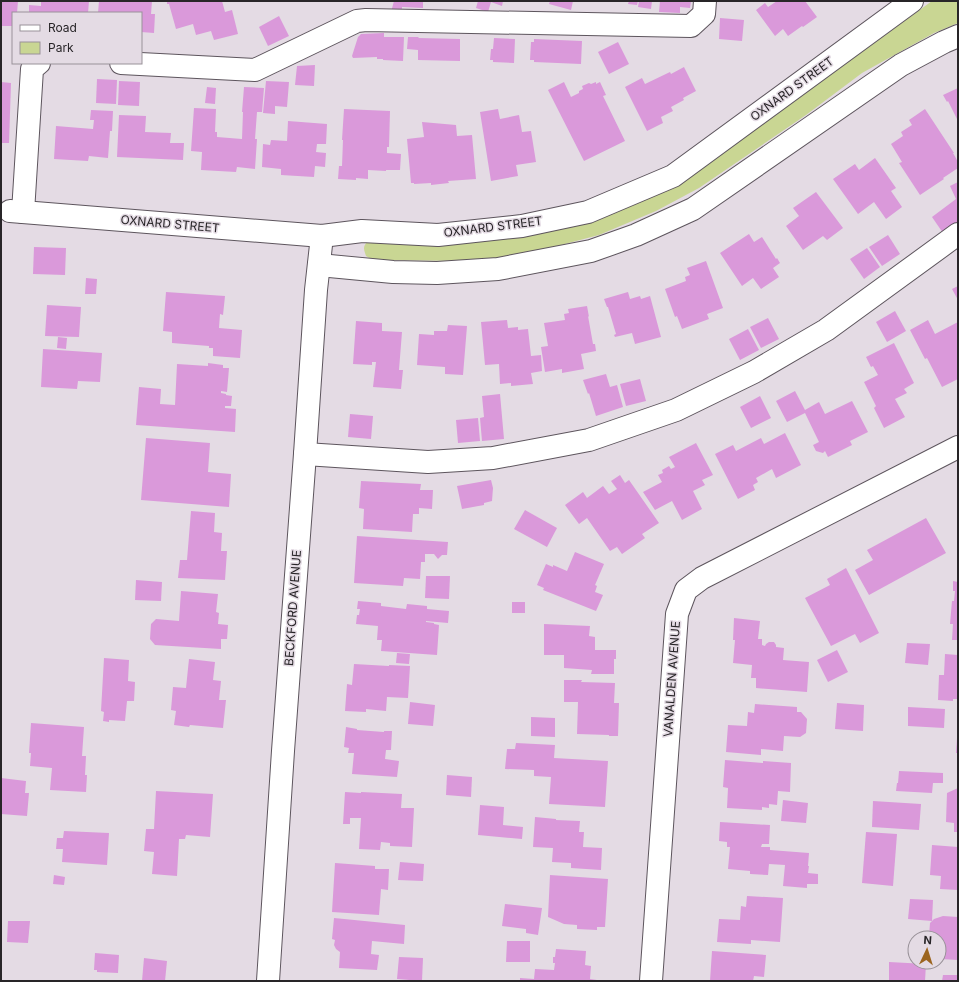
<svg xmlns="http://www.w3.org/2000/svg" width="959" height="982" font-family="Inter,sans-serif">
	<rect width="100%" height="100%" fill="#e4dbe4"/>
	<path fill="#c9d693" d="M932,1H958V23L934,33L862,73L806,115L699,188L656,211L599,235L542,250L491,260L466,261L378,260L371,259L366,256C364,249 362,247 368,241L470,242L510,238L574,224L677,183L770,119Z"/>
	<g fill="#da99da">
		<path d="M1,1H18L17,13H13V26H1Z"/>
		<path d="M41,1H89L88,13H29V5L41,6Z"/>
		<path d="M99,1H152L151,14H155L154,33L141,32V13H98Z"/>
		<path d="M167,1H222L225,12L232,10L238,34L214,40L211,31L196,35L193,24L176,29L169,4H167Z"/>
		<path d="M394,1H423V8L402,7V12H391Z"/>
		<path d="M478,1H503L502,6L491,2L488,12L476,8Z"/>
		<path d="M550,1H573L571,10L549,4Z"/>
		<path d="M629,1H638L637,5L628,4Z"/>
		<path d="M639,1H652L651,9L638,7Z"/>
		<path d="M660,1H691L690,8L680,7V13L659,12Z"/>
		<path d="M777,1H805L817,17L803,27L802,26L788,36L783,29L775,36L756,10L765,3L768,7Z"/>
		<path d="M279,16L289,36L268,46L259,27Z"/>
		<path d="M720,18L744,20L742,41L719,39Z"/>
		<path d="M384,33V37H404L403,61L383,60V59H377V57L353,58L352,56L358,37L361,34Z"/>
		<path d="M408,37H419L418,38L460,39V61L418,60V50L407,49Z"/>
		<path d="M494,38L515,39L514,63L493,62V60H490L491,49H493Z"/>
		<path d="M534,39L582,41L581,64L534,62V60H530L531,42H534Z"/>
		<path d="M618,42L629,64L609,74L598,52Z"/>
		<path d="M315,65L314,86L295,85L297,66Z"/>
		<path d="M684,67L696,91L683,98L684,100L671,107L673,111L661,117L663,123L647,131L625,87L642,78L645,84L670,72L671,74Z"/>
		<path d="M97,79L117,80L116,104L96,103Z"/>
		<path d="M119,81L140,82L139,106L118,105Z"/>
		<path d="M266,81L289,82L287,107L275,106V114L263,113Z"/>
		<path d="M1,82L11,83L9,143H1Z"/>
		<path d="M564,82L571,97L579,93V91L583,89L582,86L589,83L591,84L596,82V84L600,82L606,95L603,96L625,141L584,161L548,90Z"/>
		<path d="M207,87L216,88L215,104L205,103Z"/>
		<path d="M244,87L264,88L262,112H257L255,139H257L255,169L237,167L236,172L201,170L202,152L191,151L194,108L216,109L215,132H217V137L242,139L243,112H242Z"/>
		<path d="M958,88V121L948,101L947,102L943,95Z"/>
		<path d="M344,109L390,111L389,147H387V153L401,154L400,170H386V171L368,170V179L356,178V180L338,179L339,166H342L343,140H342Z"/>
		<path d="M498,109L500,119L519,115L522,132L531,131L536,162L516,165L518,176L491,181L480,112Z"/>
		<path d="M925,109L954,153H953L958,162V168L943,178L944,179L920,195L899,163L902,162L891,144L903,136L901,132L912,125L909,120Z"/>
		<path d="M91,110L113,111L112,131H110L108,158L89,156L88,161L54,159L56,126L93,129L94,120H90Z"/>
		<path d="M119,115L146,116L145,132L171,133L170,143H184L183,160L117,157Z"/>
		<path d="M288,121L327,124L326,144H317L316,152L326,153L325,167L315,166L314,177L281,175V169L262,167L263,144L270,145L271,140L287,141Z"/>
		<path d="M422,122L456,125L457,136L472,135L476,179L448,181L449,183L431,185V183L414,184V183H411L407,139L424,137Z"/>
		<path d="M875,158L896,188L891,191L902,207L886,219L874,202L858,214L833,179L855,164L859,170Z"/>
		<path d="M958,182V223L943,233L932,217L956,199L950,186Z"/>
		<path d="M816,192L843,228L827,240L823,236L803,250L786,226L799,216L793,208Z"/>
		<path d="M749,234L754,242L762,237L776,259L777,258L780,263L773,268L779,277L761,289L753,278L742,286L720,253Z"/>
		<path d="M888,235L900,254L882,266L869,247Z"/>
		<path d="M34,247L66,248L65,275L33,274Z"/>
		<path d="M867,248L880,267L864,279L850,259Z"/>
		<path d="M706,261L723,308L707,314L709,319L682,329L677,316L675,317L665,289L686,281L685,277L690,275L687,268Z"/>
		<path d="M86,278L97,279L96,294H85Z"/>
		<path d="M958,286V300L952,289Z"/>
		<path d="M166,292L225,296L223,315L220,314L219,328L242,330L240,358L213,356V348H209V346L172,343V332L163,331Z"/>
		<path d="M628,292L630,299L640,296L641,299L650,296L661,337L635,344L632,333L615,337L614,335L616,334L608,307H607L604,299Z"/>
		<path d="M47,305L81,307L79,337L45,336Z"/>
		<path d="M587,306L589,317L588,316L593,344H595L596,351L581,354L584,369L562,373V369L545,372L541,347L548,346L544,323L565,320L564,314L569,313L568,309Z"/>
		<path d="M895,311L906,331L887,342L876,322Z"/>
		<path d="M768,318L779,339L761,348L750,327Z"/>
		<path d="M507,320L508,328L518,327V330L528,329L531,356L541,355L542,371L531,373L533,384L511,386V383L500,384L499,364L485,365L481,322Z"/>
		<path d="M928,320L935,334L958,322V379L942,387L927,358L925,359L910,330Z"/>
		<path d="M356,321L382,323V331L402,332L399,370H403L401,389L373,387L376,362H372V365L353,364Z"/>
		<path d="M448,325L467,326L463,375L445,374V367L417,365L419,334L434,335V331H447Z"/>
		<path d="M748,329L759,350L740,360L729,339Z"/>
		<path d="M58,337L67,338L66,349L57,348Z"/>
		<path d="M894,343L914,383L904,389L907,393L895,399L905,417L884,428L874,408L876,406L864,382L878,375L873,366L871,367L866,357Z"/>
		<path d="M43,349L102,353L100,382L78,381L77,389L41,387Z"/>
		<path d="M208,363L223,365V368H229L227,392L221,391V393L226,394V395L232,396L231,406H225V408L236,409L235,432L136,425L139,387L161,389L160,404L175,405L177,364L208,366Z"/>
		<path d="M606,374L610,387L617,385L623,407L596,416L589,393L588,394L583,380Z"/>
		<path d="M640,379L646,401L626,406L620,384Z"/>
		<path d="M795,391L805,410L819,402L825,414L852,401L868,432L850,441L852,445L828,457L825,451L823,453L816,451L813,445L819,442L805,413L787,422L776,401Z"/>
		<path d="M500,394L504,439L482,441L480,418L484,417L482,396Z"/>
		<path d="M760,396L771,418L751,428L740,407Z"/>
		<path d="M350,414L373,416L371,439L348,437Z"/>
		<path d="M478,418L480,441L458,443L456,420Z"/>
		<path d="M785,433L801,465L776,478L772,469L756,478L758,482L753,485L755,490L738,499L715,454L733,445L736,451L761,438L764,444Z"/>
		<path d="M146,438L210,443L208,472L231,474L229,507L141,500Z"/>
		<path d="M696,443L713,475L702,480L705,485L693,491L702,509L682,520L672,501L655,510L643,492L662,482L658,475L663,473L662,470L669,466L671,469L675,467L669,457Z"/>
		<path d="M620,475L625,483L629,480L659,523L642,534L645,538L622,554L617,547L610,551L587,518L579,524L565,505L583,492L587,498L603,486L609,494L617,489L611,481Z"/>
		<path d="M491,480L493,488L492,501L484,503V505L462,509L457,486Z"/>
		<path d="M361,481L421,484L420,490H433L432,509L419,508V514H413L412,532L363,529L364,509L359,508Z"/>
		<path d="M525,510L557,528L547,547L514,529Z"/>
		<path d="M191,511L215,513L214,532L222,533L221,551H227L225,580L178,578L180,560H187Z"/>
		<path d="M926,518L946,553L869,595L855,570L873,560L867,550Z"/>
		<path d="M357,536L448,542L447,555H442L438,559L434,554H425V562H421L420,579L404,578L403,586L354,583Z"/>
		<path d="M575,552L604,564L595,585L597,586L595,592L603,595L596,611L543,590L544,588L537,585L546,564L553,567V565L567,571Z"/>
		<path d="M846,568L879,633L860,643L855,634L831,646L805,598L830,585L827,579Z"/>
		<path d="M426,576H450L449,599L425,598Z"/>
		<path d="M136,580L162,582L161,601L135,600Z"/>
		<path d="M953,581L958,582V640H952L953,624H950L952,601H954L955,591H953Z"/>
		<path d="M181,591L218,594L216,612L219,613L218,624L228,625L227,639H221V649L155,645L150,639L151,624L156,619L179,621Z"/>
		<path d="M358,601L381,603V606L406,609L407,604L427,606V609L449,611L448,623L426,621V622L434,623V624L439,625L437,655L381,651L382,640H377L378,626L356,624L357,615H359L360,609H357Z"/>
		<rect x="512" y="602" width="13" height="11"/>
		<path d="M734,618L760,621L758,639H762V645L765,646L766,644L769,642H774L776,645V647L784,648L783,660L809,662L807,692L756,688V678H751L752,665L733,663L735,640H733Z"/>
		<path d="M544,624L590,626L589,636L595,637V650H616V659H614V674H591L592,670L564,668V655H544Z"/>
		<path d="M907,643L930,644L928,665L905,663Z"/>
		<path d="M837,650L848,672L828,682L817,660Z"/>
		<path d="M397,653L410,654L409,664L396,663Z"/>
		<path d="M945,654L958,655V699H953V701L938,700L939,675H944Z"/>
		<path d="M104,658L129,660L128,681L135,682L134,701H127L125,721L109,720V722L103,721L104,712L101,711Z"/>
		<path d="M189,659L215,662L213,680L221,681L219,700H226L223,728L190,725L189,727L174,725L176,711L171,710L173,687L186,688Z"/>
		<path d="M354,664L389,666V665L410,666L408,698L387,697L386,711L366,709V712L345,711L347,684L352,685Z"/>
		<path d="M564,680H582L581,682L615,683L614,703H619L618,736H609V735L577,734L578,702H564Z"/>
		<path d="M410,702L435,705L433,726L408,724Z"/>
		<path d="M837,703L864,705L863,731L835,729Z"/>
		<path d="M755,704L797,707V712H801L807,719L806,733L800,737L784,736L783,751L761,749V755L726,752L728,725L747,726L748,712L754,713Z"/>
		<path d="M908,707L945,709L944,728L908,726Z"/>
		<path d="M531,717L555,718V737L531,736Z"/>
		<path d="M31,723L84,727L82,756H86L85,775H87L86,792L50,790L52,768L30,766L31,753H29Z"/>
		<path d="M346,727L357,729V730L384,732V731H392L391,750H386L385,759L399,761L397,777L352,774L354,753H348L349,748L344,747Z"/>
		<path d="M957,738H958V753H956Z"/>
		<path d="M516,743L555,745L554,758L608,761L605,807L549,804L551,777L534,776V770L505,769L507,749H515Z"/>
		<path d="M725,760L763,763V761L791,763L790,792L778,791L777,805L769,804V808L762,807V810L727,808L728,788L723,787Z"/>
		<path d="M899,771L943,773V783H933L932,793L896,791L897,783H898Z"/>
		<path d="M447,775L472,777L471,797L446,795Z"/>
		<path d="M1,778L26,781L25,793H29L27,816L1,814Z"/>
		<path d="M958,788V832H954V823L946,822L947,793Z"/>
		<path d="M156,791L213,794L210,837L186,835L185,839H179L177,876L152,874L154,852L144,851L146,829H154Z"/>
		<path d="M345,792L361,793V792L402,794L401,808H414L412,847L390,846V843L381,842L380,850L359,849L361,818H350V824H343Z"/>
		<path d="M783,800L808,803L806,823L781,821Z"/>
		<path d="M873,801L921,804L919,830L872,827Z"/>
		<path d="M480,805L504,807L503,825L523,827L522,839L478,835Z"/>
		<path d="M535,817L556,819V820L580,821L579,832H584L583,847L602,848L601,870L571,868V863L552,862L553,848L533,847Z"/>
		<path d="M720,822L770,825L769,844H762L761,847H770V850L809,853L808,866H809L808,873L818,874V884H807V888L783,886L785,865L769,864L768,875L750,874V871L728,869L730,847H727V842L719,841Z"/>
		<path d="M64,831L109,833L107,865L62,862L63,849H56L57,838H63Z"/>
		<path d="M866,832L897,834L893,886L862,883Z"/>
		<path d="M932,845L958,847V890L940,889L941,876L930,875Z"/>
		<path d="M400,862L424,864L423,881L398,880Z"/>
		<path d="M335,863L375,866V869H389L388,890L381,889L379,915L332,912Z"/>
		<path d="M54,875L65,877L64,885L53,884Z"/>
		<path d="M550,875L608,879L605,927H597V930L577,929V925L564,924L548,917Z"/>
		<path d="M747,896L783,898L780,942L751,940V944L717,942L719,919L740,920L741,906L746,907Z"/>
		<path d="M910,899L933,900L932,921L908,919Z"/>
		<path d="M505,904L542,908L538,935L526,933V929L502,926Z"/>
		<path d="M943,916L958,917V960L941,959L942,937L929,936L930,923L934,919Z"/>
		<path d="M334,918L405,925L404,944L372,941L371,954L379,955L377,970L339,968L340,952L336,949L334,945L335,940L332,939Z"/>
		<path d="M8,921H30L28,943L7,942Z"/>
		<path d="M507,941H530V962H506Z"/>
		<path d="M556,949L586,951L585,965L591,966L590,979L597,980V981H520V978L534,979L535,969L554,970L555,963H553V957H555Z"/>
		<path d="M712,951L766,955L764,977L754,976L753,981H710Z"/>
		<path d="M95,953L119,955L118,973L97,972V970H94Z"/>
		<path d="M399,957L423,958L422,981L397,979Z"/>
		<path d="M144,958L167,961L165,981H142Z"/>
		<path d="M889,962L926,964L925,981H889Z"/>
		<path d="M943,975H958V981H942Z"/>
	</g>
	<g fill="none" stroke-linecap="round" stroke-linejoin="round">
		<defs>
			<g id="minor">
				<path d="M121,63L255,70L357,21L366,20L691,26L704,14L705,1"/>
				<path d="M10,211L322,236L362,231L438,235L522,226L588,212L673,176L912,1"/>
				<path d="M23,212L32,69L39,63"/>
				<path d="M319,265L393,272L437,273L498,269L591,251L636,235L693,209L901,65L944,42L958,36"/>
				<path d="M305,454L428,462L493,458L589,440L676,410L754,372L826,330L958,234"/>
				<path d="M268,981L283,751L305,454L316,290L322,236"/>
				<path d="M651,981L677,614L686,590L702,578L958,447"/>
			</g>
		</defs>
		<use href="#minor" stroke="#5d555d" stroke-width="24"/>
		<use href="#minor" stroke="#fff" stroke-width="22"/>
	</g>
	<g text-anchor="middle" stroke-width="3" stroke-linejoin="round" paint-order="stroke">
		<g font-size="12" fill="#282528" stroke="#e4dbe4">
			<text transform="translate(792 89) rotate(-36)" y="4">OXNARD STREET</text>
			<text transform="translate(170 224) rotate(5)" y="4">OXNARD STREET</text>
			<text transform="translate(493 227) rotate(-7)" y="4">OXNARD STREET</text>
			<text transform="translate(293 608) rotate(-86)" y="4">BECKFORD AVENUE</text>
			<text transform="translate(672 679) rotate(-86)" y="4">VANALDEN AVENUE</text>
		</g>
	</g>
	<rect width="959" height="982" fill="none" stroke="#282528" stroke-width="4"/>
	<rect x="12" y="12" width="130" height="52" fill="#e4dbe4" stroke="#999299"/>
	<rect x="20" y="25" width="20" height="6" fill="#ffffff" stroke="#999299"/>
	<text x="48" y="32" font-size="12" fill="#282528">Road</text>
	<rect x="20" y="42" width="20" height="12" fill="#c9d693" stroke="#999299"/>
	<text x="48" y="52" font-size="12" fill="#282528">Park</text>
	<g transform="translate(927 950) rotate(4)"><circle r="19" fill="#e4dbe4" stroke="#999299"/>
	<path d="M0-3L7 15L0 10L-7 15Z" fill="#9c6520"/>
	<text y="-6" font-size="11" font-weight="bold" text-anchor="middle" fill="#282528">N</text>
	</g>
</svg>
